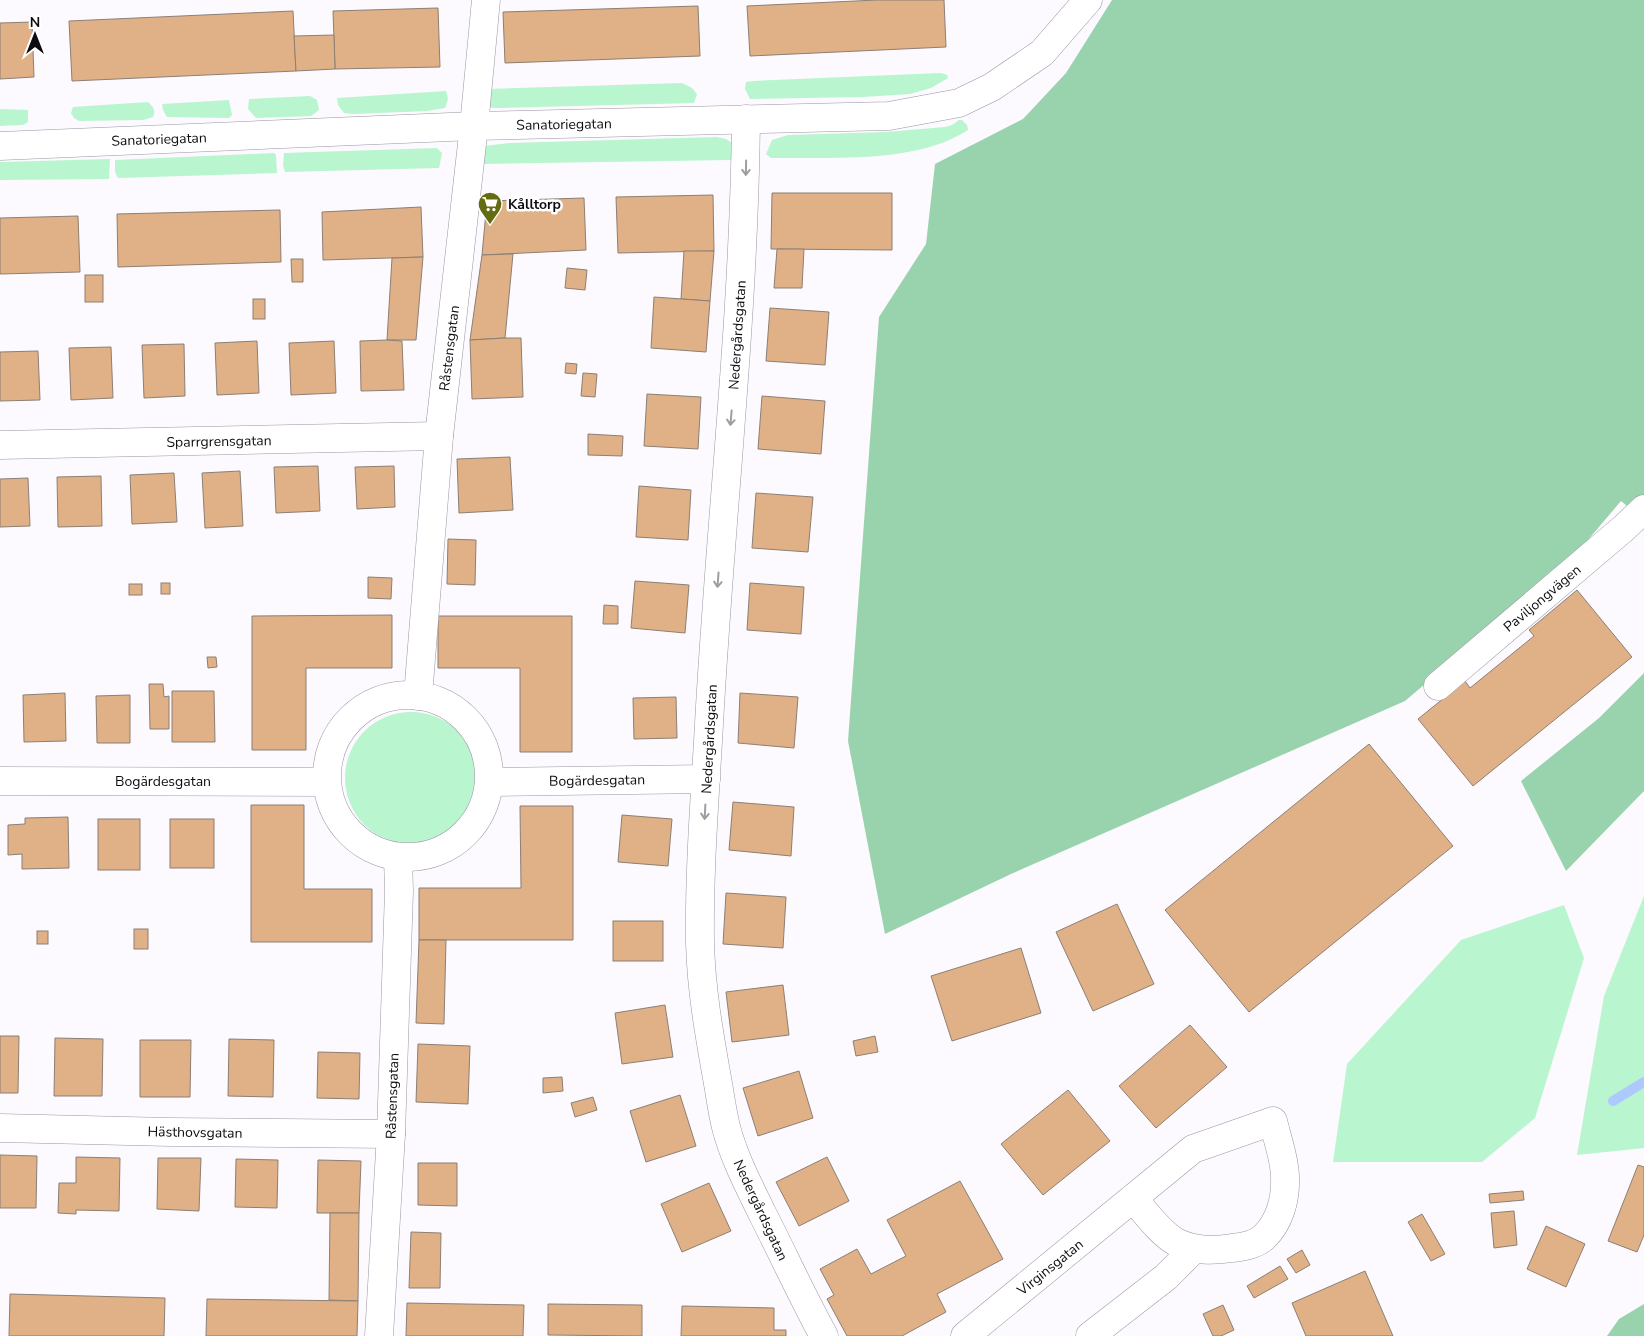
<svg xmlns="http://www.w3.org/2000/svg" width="1644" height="1336" font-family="'Nunito Sans',sans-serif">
	<rect width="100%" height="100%" fill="#fcfafe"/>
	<g fill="#b9f5cf">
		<path d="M941,73L947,75L948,78L931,88L910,94L863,97L750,99L745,89L746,82L753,81Z"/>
		<path d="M682,83L692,88L697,94L694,103L497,108L481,107L487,89Z"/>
		<path d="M446,91L448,99L445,108L427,111L354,114L344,113L338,105L337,98Z"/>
		<path d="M310,96L317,100L319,110L311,116L256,118L248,109L249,99Z"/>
		<path d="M229,100L232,115L229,118L167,117L163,110L162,104Z"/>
		<path d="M148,102C153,107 156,110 153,117L143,120L79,121L74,118L71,113L73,107Z"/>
		<path d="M0,109L28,110V122L23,125L0,126Z"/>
		<path d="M959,120H962L967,125L968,130C916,164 831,157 771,158L766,154L772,140L788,135L886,132L945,127L952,125Z"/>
		<path d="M717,137L726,139L732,143L731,160L481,164L485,146L509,143Z"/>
		<path d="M437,148L442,153L439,168L285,172L283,165L284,153Z"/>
		<path d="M274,153L276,155L277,173L118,178L115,172V160Z"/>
		<path d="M110,159L109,179L0,180V162Z"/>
		<circle cx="411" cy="778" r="66"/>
		<path d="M1644,896V1148L1577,1155L1604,996Z"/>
		<path d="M1564,905L1584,958L1535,1118L1482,1162H1333L1347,1064L1461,940Z"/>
	</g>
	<g fill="#99d3ae">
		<path d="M1112,0H1644V520L1621,501L1570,561L1405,701L1011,874L885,934L848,741L879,317L926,244L935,164L1023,119L1066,73Z"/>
		<path d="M1644,673V791L1566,871L1521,781L1599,718Z"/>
		<path d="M1644,1304V1336H1607L1619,1319Z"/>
	</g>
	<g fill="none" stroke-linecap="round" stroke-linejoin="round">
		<path stroke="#aec9fd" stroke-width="10" d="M1613,1101L1644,1082"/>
	</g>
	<g fill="#e0b086" stroke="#8c7f74">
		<path d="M877,0H944L946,47L750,56L747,6Z"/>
		<path d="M698,6L700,56L505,63L503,12Z"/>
		<path d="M438,8L440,67L335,69L333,11Z"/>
		<path d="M293,11L296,71L72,81L69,21Z"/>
		<path d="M32,22L34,77L0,79V23Z"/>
		<path d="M334,35L335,69L296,71L294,36Z"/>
		<path d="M772,193H892V250L771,249Z"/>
		<path d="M713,195L714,251L618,253L616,197Z"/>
		<path d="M584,198L586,250L482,255L487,201Z"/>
		<path d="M421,207L423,257L323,260L322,212Z"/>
		<path d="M280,210L281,262L118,267L117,214Z"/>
		<path d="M78,216L80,272L0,274V218Z"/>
		<path d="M777,249H804L802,288H774Z"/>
		<path d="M684,251H714L710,301L681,299Z"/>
		<path d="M513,254L505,338L470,340L482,255Z"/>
		<path d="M423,257L416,340H387L392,258Z"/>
		<path d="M291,259H303V282H292Z"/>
		<path d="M567,268L587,270L585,290L565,288Z"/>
		<rect x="85" y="275" width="18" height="27"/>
		<path d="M654,297L710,301L706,352L651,348Z"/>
		<rect x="253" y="299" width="12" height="20"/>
		<path d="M770,308L829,312L825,365L766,361Z"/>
		<path d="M505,338H521L523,397L472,399L470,340Z"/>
		<path d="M387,340L402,341L404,390L361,391L360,341Z"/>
		<path d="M257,341L259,393L217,395L215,343Z"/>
		<path d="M334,341L336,393L291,395L289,343Z"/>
		<path d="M184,344L185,396L144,398L142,345Z"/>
		<path d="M111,347L113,398L71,400L69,348Z"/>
		<path d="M38,351L40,400L0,401V352Z"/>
		<path d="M566,363L577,364L576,374L565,373Z"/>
		<path d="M583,373L597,374L595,397L581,396Z"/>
		<path d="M647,394L701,397L698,449L644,446Z"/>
		<path d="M762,396L825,401L821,454L758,449Z"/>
		<path d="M588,434L623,436L622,456L588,455Z"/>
		<path d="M510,457L513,510L459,513L457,459Z"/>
		<path d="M318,466L320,511L276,513L274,467Z"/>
		<path d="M394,466L395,507L357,509L355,467Z"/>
		<path d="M240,471L243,526L205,528L202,473Z"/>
		<path d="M174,473L177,522L132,524L130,475Z"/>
		<path d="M101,476L102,526L58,527L57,477Z"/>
		<path d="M28,478L30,526L0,527V479Z"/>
		<path d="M639,486L691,490L688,540L636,537Z"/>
		<path d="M756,493L813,497L808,552L752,548Z"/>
		<path d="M448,539L476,540L475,585L447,584Z"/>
		<path d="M368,577L392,578L391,599L368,598Z"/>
		<path d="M635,581L689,585L685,633L631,628Z"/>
		<rect x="161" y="583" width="9" height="11"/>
		<path d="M750,583L804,587L801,634L747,630Z"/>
		<rect x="129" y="584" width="13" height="11"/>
		<path d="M1577,590L1632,657L1473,786L1418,719L1465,681L1470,688L1534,636L1529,630Z"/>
		<path d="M604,605L618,606V624H603Z"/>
		<path d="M392,615V668H306V750H252V616Z"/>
		<path d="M438,616H572V752H520V668H438Z"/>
		<path d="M207,657H216L217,667L208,668Z"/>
		<path d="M149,684H163L164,697L169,696V729H150Z"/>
		<path d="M172,691H214L215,742H172Z"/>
		<path d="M65,693L66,741L24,742L23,695Z"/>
		<path d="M740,693L798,697L794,748L738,743Z"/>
		<path d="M130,695V743H97L96,696Z"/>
		<path d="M676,697L677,738L634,739L633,698Z"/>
		<path d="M1369,744L1453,846L1249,1012L1165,910Z"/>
		<path d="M733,802L794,807L791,856L729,850Z"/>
		<path d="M251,805H304V889H372V942H251Z"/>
		<path d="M520,806H573V940H419V888H521Z"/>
		<path d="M622,815L672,819L668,866L618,862Z"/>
		<path d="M68,817L69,868L22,869V854L8,855V825L25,824V818Z"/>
		<rect x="98" y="819" width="42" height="51"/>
		<rect x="170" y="819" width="44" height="49"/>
		<path d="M726,893L786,897L783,948L723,944Z"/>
		<path d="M1117,904L1154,984L1093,1011L1056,932Z"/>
		<rect x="613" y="921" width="50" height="40"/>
		<rect x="134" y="929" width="14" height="20"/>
		<rect x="37" y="931" width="11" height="13"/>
		<path d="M419,940H446L444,1024L416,1023Z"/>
		<path d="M1021,948L1041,1013L952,1041L931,976Z"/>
		<path d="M783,985L789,1035L732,1042L726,992Z"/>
		<path d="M665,1005L673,1057L622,1064L615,1013Z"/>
		<path d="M1190,1025L1227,1067L1156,1128L1119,1086Z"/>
		<path d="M0,1036H19L18,1093H0Z"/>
		<path d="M875,1036L878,1052L856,1056L853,1041Z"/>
		<path d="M55,1038L103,1039L102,1096H54Z"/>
		<path d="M229,1039L274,1040L273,1097L228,1096Z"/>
		<path d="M140,1040H191L190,1097H140Z"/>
		<path d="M418,1044L470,1046L468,1104L416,1102Z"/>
		<path d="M318,1052L360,1053L359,1099L317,1098Z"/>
		<path d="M799,1071L813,1118L758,1136L743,1088Z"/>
		<path d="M562,1077L563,1091L543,1093V1078Z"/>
		<path d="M1068,1090L1110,1141L1043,1195L1001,1144Z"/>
		<path d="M680,1095L696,1146L646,1162L630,1111Z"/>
		<path d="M593,1097L597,1110L575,1117L571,1103Z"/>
		<path d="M0,1155L37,1156L36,1208H0Z"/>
		<path d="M76,1157L120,1158L119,1211L76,1210V1214L58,1213L59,1183H76Z"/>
		<path d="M827,1157L849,1201L799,1226L776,1182Z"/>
		<path d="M158,1158H201L199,1211L157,1209Z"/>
		<path d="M236,1159L278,1160L277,1208L235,1207Z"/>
		<path d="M318,1160L361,1161L359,1213H317Z"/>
		<path d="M418,1163H457V1206L418,1205Z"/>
		<path d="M1638,1165L1644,1167V1235L1637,1252L1608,1241Z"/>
		<path d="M960,1181L1003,1259L937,1294L946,1312L902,1336H847L827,1299L834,1295L820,1269L857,1249L871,1274L906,1256L887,1220Z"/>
		<path d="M709,1183L731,1231L682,1252L661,1204Z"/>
		<path d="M1523,1191L1524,1200L1490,1203L1489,1194Z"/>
		<path d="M1514,1211L1517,1245L1494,1248L1491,1213Z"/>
		<path d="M330,1213H359L358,1301L329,1300Z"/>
		<path d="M1422,1214L1445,1254L1431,1261L1408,1222Z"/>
		<path d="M1546,1226L1585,1244L1566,1287L1527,1269Z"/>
		<path d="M411,1232L441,1233L440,1288H409Z"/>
		<path d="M1302,1250L1310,1265L1296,1273L1287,1259Z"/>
		<path d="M1280,1266L1288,1279L1254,1298L1247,1286Z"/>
		<path d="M1365,1271L1393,1336H1306L1292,1303Z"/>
		<path d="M10,1294L165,1298L164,1336H9Z"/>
		<path d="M207,1299L358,1301L357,1336H206Z"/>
		<path d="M407,1303L524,1305L523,1336H406Z"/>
		<path d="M548,1304L642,1305V1336L548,1335Z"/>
		<path d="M1223,1305L1234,1330L1221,1336H1213L1203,1314Z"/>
		<path d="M682,1306L774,1308V1330H786V1336H681Z"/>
	</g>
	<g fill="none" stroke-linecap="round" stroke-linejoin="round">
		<defs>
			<g id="minor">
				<path d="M746,119C744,321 720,522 709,724C705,796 699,869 700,942C701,988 709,1033 717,1078C720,1094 722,1111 726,1127C734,1158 749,1186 762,1213C783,1254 802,1296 824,1336"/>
				<path d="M0,146L474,126L889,116L959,103L992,87L1042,53L1088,0"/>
				<path d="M0,445L439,436"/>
				<path d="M1438,686L1624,528L1644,509"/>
				<circle cx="408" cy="776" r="81"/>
				<path d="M418,696L439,436L474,126L486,0"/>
				<path d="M0,781L326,782"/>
				<path d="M489,782L706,779"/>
				<path d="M0,1128L170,1132L391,1134"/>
				<path d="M379,1336L391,1134L399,891L398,857"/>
				<path d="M965,1336L1193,1149L1273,1121C1277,1138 1285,1160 1285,1177C1286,1198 1280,1222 1264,1237C1256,1245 1243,1247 1232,1248C1212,1251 1194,1251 1176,1242C1160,1233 1145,1212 1133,1198"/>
				<path d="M1090,1336L1166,1277L1194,1249"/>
			</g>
		</defs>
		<use href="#minor" stroke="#9b95a4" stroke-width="29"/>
		<use href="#minor" stroke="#fff" stroke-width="28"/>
	</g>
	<defs><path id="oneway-shaft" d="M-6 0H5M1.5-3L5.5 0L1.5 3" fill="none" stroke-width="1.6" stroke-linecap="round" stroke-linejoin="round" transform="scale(1.25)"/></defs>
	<g stroke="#9e9d9f">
		<use href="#oneway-shaft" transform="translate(746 168) rotate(91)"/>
		<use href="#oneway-shaft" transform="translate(731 418) rotate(95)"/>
		<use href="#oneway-shaft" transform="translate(718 580) rotate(94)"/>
		<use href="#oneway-shaft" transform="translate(705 812) rotate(93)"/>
	</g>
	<defs>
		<symbol id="supermarket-pin" viewBox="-11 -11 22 30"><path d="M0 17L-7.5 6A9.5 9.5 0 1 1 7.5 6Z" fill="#646c12" stroke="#fff"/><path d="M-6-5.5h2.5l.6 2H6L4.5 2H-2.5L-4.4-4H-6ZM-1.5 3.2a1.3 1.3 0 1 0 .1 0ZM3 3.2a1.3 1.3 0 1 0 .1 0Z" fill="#fff"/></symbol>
	</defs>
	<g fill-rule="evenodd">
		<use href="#supermarket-pin" x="476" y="190" width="28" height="38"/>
	</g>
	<g text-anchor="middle" stroke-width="5" stroke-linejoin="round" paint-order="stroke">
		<g font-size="14" fill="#0d0b10" stroke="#fff">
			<text transform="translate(564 124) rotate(-1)" y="5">Sanatoriegatan</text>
			<text transform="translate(159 139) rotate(-2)" y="5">Sanatoriegatan</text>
			<text transform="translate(737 335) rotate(-86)" y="5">Nedergårdsgatan</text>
			<text transform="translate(449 348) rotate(-83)" y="5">Råstensgatan</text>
			<text transform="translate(219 441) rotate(-1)" y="5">Sparrgrensgatan</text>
			<text transform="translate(1542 598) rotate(-40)" y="5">Paviljongvägen</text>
			<text transform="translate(709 739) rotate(-87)" y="5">Nedergårdsgatan</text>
			<text transform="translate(597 780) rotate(-1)" y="5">Bogärdesgatan</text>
			<text x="163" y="786">Bogärdesgatan</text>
			<text transform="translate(392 1096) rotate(-88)" y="5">Råstensgatan</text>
			<text transform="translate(195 1132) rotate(1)" y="5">Hästhovsgatan</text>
			<text transform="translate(761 1210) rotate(65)" y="5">Nedergårdsgatan</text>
			<text transform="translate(1050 1267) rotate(-39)" y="5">Virginsgatan</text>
		</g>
		<g font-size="14" font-weight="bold" fill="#0d0b10" stroke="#fff" text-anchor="start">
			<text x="508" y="209">Kålltorp</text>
		</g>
	</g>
	<g transform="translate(35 35)" stroke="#ffffff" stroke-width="4" paint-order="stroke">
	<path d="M0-4L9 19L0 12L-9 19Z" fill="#0d0b10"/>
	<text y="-8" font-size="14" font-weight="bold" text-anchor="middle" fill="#0d0b10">N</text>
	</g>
</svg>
